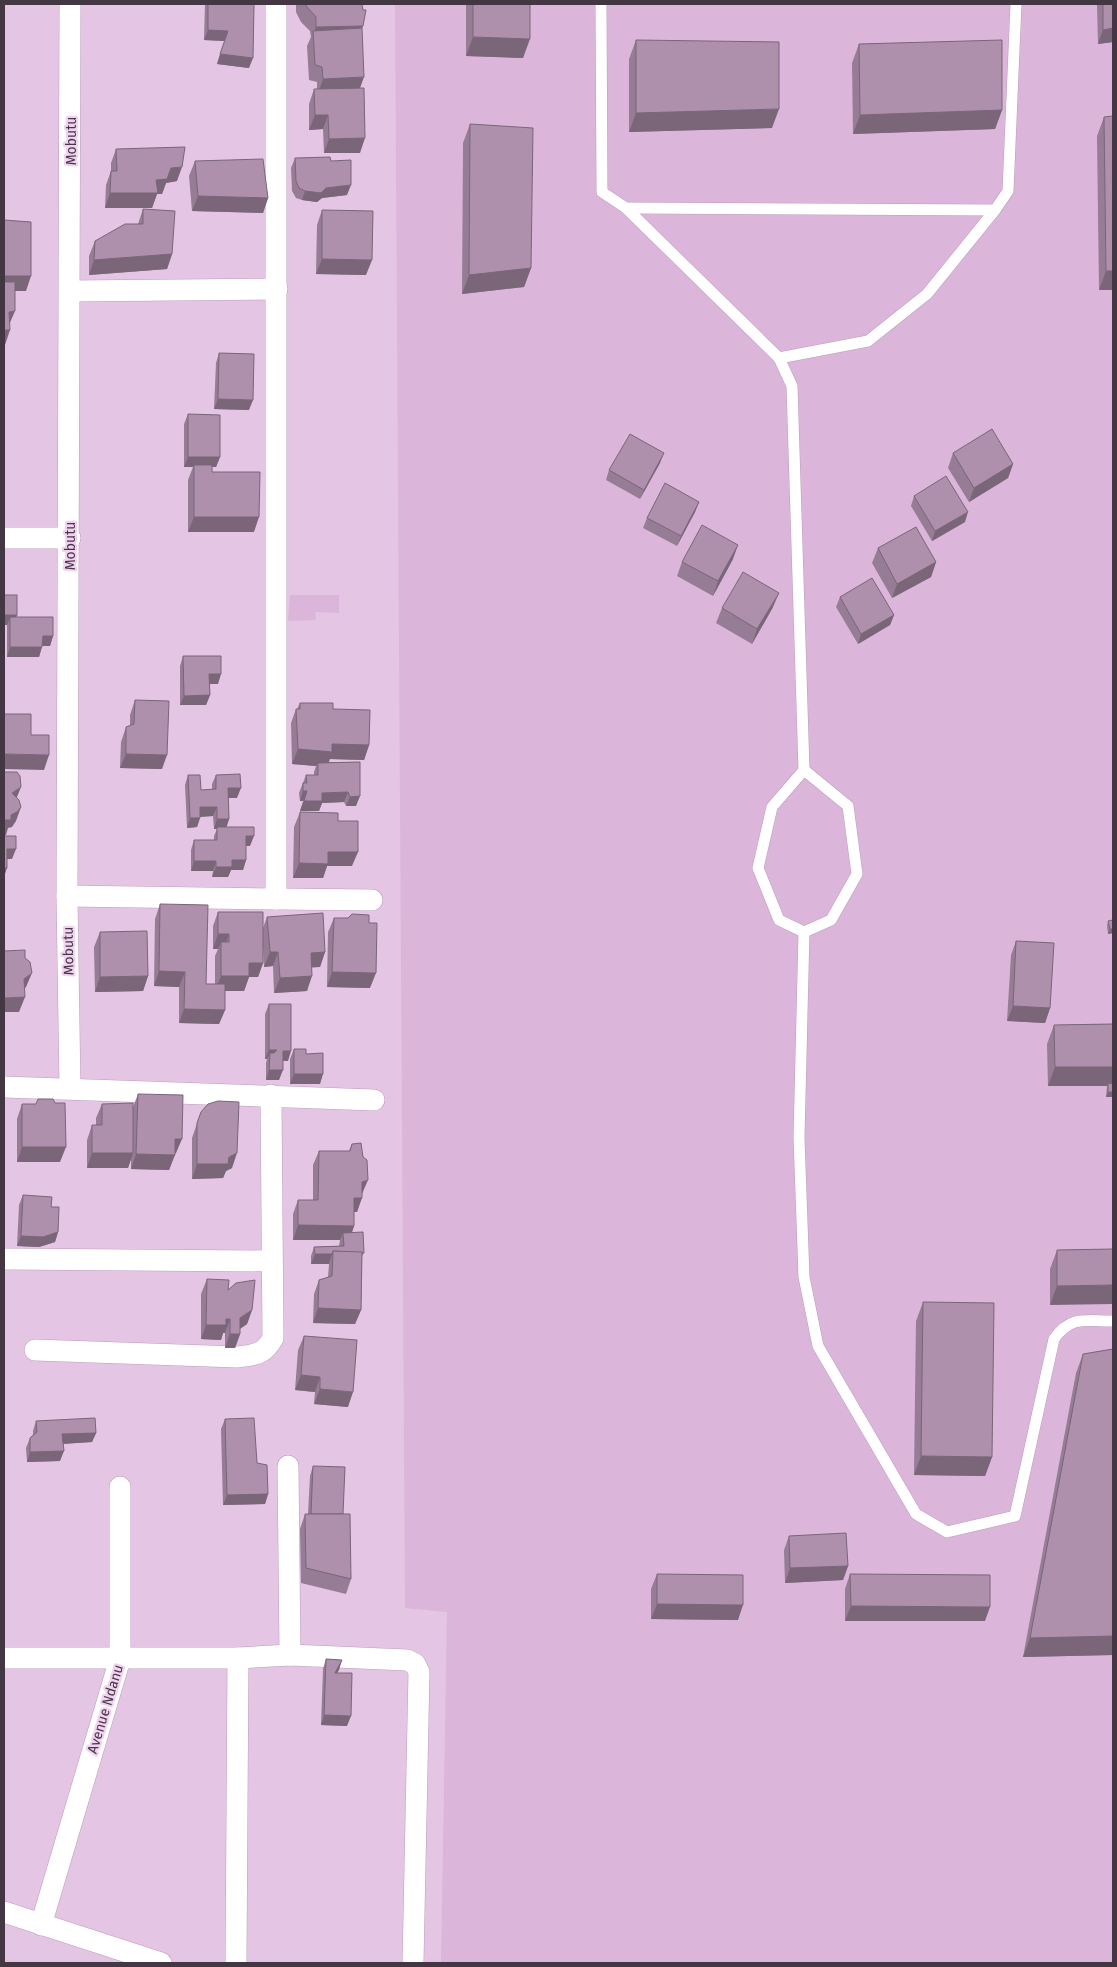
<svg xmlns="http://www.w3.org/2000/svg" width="1117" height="1967" font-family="'Fira Sans',sans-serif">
	<rect width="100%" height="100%" fill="#e4c5e3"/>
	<g fill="#dbb6da">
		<path d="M395,4H1113V1963H441L447,1612L405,1608Z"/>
		<path d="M290,595H339V613L315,612L316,620L288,621Z"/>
	</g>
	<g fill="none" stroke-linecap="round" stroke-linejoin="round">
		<defs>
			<g id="service">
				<path d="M601,4L602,192L626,208L779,358L792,386L804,770L772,807L758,868L779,920L804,932"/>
				<path d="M626,208L995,210L1008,191L1016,4"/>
				<path d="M779,358L868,341L927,294L995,210"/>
				<path d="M804,932L799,1138L804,1277L818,1346L916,1514L947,1532L1015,1516L1054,1339C1071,1315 1086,1321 1113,1321"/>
				<path d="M804,932L831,920L857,874L848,806L804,770"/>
			</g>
			<g id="minor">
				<path d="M71,291L277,289"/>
				<path d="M4,538H70"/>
				<path d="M67,896L276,899V4"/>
				<path d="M276,899L372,900"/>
				<path d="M4,1087L374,1100"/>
				<path d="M70,1088L67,896L70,4"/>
				<path d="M4,1259L271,1261"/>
				<path d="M35,1350L237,1357C254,1355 264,1355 273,1338L271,1095"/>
				<path d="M288,1466L290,1655"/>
				<path d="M4,1658H238L290,1655L407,1660L415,1664L419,1672L413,1963"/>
				<path d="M4,1912L161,1963"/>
				<path d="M41,1925L120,1659V1487"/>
				<path d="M236,1963L238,1658"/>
			</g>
		</defs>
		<use href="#service" stroke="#bc9dba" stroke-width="12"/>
		<use href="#minor" stroke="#bc9dba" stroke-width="22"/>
		<use href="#service" stroke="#fff" stroke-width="11"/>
		<use href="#minor" stroke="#fff" stroke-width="21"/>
	</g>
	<g fill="#967c95">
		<path d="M205,4H254L249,68L217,64L225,41L204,40Z"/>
		<path d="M296,4H362L360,88V153H324L323,129L309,130V104L314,89H317V82L309,80L307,46L311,37L310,31L301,22L296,12Z"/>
		<path d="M466,4H530L523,58L466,56Z"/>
		<path d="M1097,4H1113V42L1098,44Z"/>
		<path d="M636,40L772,128L629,132V59Z"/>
		<path d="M859,44L1002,110L995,129L853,134L852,63Z"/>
		<path d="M1104,117L1113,290H1099L1097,136Z"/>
		<path d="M470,124L531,268L524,287L462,294L463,143Z"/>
		<path d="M116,149L177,181L166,183L162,194H157L152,208H105L106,185L111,171V163Z"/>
		<path d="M295,158L331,161L347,195L322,198L317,202L302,200L296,198L292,191L291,168Z"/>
		<path d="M195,161L268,198L263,213L192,211L189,176Z"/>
		<path d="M143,209L172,254L167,269L89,275V256L95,241L138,224Z"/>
		<path d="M322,210L366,275L316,274L317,225Z"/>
		<path d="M219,353L249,410L214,409L216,363Z"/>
		<path d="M188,414L220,457L216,467H212V472L254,532H188V480L193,467H184V424Z"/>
		<path d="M953,453L1013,464L1008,478L969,502L948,468Z"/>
		<path d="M660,463L640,499L606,480L609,470Z"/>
		<path d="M914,496L965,522L932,541L911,506Z"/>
		<path d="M699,502L695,512L677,546L643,528L647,518Z"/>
		<path d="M878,548L936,562L931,577L892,598L872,563Z"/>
		<path d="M733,559L713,596L677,576L682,562Z"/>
		<path d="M4,595L17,615L16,617L53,636L50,646H42L39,657H7V625Z"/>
		<path d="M840,597L894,615L890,625L858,644L836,607Z"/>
		<path d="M773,607L752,644L716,623L722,608Z"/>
		<path d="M183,656L218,684H209L210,695L206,705H180V666Z"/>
		<path d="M135,700L162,769L120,768L121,742L126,727L130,726V715Z"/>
		<path d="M300,703L333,709L369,745L364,760L330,759L328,762H360L356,806H346L344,802L322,803L319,811H300L303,801H300L299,793L306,775H314V772L316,766L292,764L291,723L296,709H297Z"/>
		<path d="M188,775L201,790L212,789V784L216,775L237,798H228L229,819L226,827L250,846H246V860L243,870H231L228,877H212L213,871H191V850L194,840H214V836L217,829H214L213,816L200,817L197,827L187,828L185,785Z"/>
		<path d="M300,812L338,821L352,866H327L323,878H293L294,827Z"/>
		<path d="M160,904L206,984H215V956L218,949H213V926L218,912L263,928L267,917L325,952L320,967H312L307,991L274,993L273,966L264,967L263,947V963L258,977H249L244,991H225V1010L219,1024L179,1023V987L154,986L155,919Z"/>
		<path d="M334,918L370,988L327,987L328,932Z"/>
		<path d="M1108,921L1113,933L1108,934L1107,926Z"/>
		<path d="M100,932L148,976L143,991L95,992L94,947Z"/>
		<path d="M1016,941L1050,1008L1045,1023L1007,1021L1011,955Z"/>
		<path d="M269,1004L288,1061H283L279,1080H266V1063L267,1059H265V1014Z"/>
		<path d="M1113,1024V1097H1106L1107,1086H1048L1047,1044L1054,1025Z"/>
		<path d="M294,1049L306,1054L320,1084H290V1059Z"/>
		<path d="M138,1094L176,1153H175L169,1170L131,1169V1159L128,1168H87V1140L92,1125H96V1118L102,1104L133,1107Z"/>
		<path d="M22,1104L60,1162H17V1119Z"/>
		<path d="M201,1112L232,1168L226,1171L223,1178L192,1179V1138Z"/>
		<path d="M352,1144L362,1194L357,1212H354V1226L352,1233L364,1253L362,1256L361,1310L355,1324L313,1323L314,1294L319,1280L328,1277L329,1264H311V1256L314,1247L339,1246L340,1240H293V1214L298,1200H313V1165L319,1151H349Z"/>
		<path d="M23,1195L51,1207L58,1232L55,1242L39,1247L17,1246L19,1205Z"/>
		<path d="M1113,1249L1050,1305V1269L1057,1250Z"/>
		<path d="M207,1279L228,1290L252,1310L247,1324L240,1329V1334L235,1348H225V1333H223L221,1340L201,1339V1294Z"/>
		<path d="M923,1302L992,1457L985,1476L914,1475L916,1321Z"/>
		<path d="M304,1336L348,1407L314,1404L315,1392L295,1390L298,1350Z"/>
		<path d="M1113,1349V1655L1023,1657L1076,1373L1083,1354Z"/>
		<path d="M225,1419L257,1463L268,1494L265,1504L223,1505L221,1429Z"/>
		<path d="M36,1421L96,1433L92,1442L63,1444L60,1461L27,1462L26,1448L30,1438L33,1435V1431Z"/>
		<path d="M313,1466L343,1514L351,1579L346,1594L301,1583L300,1529L305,1514H308L310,1476Z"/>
		<path d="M789,1536L848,1566L843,1580L785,1583L784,1550Z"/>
		<path d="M657,1574L738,1620L651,1619V1589Z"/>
		<path d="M850,1574L985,1621H845V1589Z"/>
		<path d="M326,1659L342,1660L337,1673L347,1726L321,1725L323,1669Z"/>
	</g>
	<g fill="#7a6579">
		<path d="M739,4H763L738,5Z"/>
		<path d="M363,26L358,40L313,35L316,27Z"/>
		<path d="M1113,28V42L1098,44L1103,30Z"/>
		<path d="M208,30L228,31L225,41L204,40Z"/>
		<path d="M473,37L530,39L523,58L466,56Z"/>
		<path d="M220,54L253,58L249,68L217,64Z"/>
		<path d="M364,77L359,91L318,94L323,79Z"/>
		<path d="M779,109L772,128L629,132L636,113Z"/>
		<path d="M1002,110L995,129L853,134L860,115Z"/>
		<path d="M315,115H328L323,129L309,130Z"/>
		<path d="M365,138L360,153H324L329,139Z"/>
		<path d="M182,167L177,181L166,183L162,194H157L152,208H105L110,193L156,180L171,168Z"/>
		<path d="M351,185L347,195L322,198L317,202L302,200L305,191Z"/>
		<path d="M198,196L268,198L263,213L192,211Z"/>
		<path d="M172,254L167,269L89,275L94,260Z"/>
		<path d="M322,259L372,260L366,275L316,274Z"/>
		<path d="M531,268L524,287L462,294L469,275Z"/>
		<path d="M1106,271H1113V290H1099Z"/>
		<path d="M4,276H31L26,291H4Z"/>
		<path d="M15,311L9,325V312Z"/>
		<path d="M4,330H10L5,345H4Z"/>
		<path d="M218,399L253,400L249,410L214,409Z"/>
		<path d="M664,453L660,463L640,499L644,490Z"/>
		<path d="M188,457H220L216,467H194V465L193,467H184Z"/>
		<path d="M1013,464L1008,478L969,502L974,488Z"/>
		<path d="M699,502L695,512L677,546L681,536Z"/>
		<path d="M968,512L965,522L932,541L935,531Z"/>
		<path d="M194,517H259L254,532H188Z"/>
		<path d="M738,545L733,559L713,596L718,581Z"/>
		<path d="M936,562L931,577L892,598L897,584Z"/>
		<path d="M779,593L773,607L752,644L757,629Z"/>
		<path d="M4,615H17L13,625L10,617L7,625H4Z"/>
		<path d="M894,615L890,625L858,644L861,634Z"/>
		<path d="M43,636H53L50,646H39Z"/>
		<path d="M10,647H42L39,657H7Z"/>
		<path d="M209,674H221L218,684H206Z"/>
		<path d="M210,695L206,705H180L184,696Z"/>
		<path d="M332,744L369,745L364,760L330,759L327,767L318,763L316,766L292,764L298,749Z"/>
		<path d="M4,754L49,755L44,770L4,769Z"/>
		<path d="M126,754L167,755L162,769L120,768Z"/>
		<path d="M21,787L15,802L12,793Z"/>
		<path d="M228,788H241L237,798H224Z"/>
		<path d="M303,791H307L303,801H300Z"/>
		<path d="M348,792L344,802L322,803L319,811H300L304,801L322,793Z"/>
		<path d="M360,796L356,806H346L350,797Z"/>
		<path d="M21,807L16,821L12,827L8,828L6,835H4V820Z"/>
		<path d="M200,807H217L213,816L196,817Z"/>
		<path d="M190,818H200L197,827L187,828Z"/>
		<path d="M217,819H229L226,829L217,827V829H214Z"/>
		<path d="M246,836H254L250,846H243Z"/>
		<path d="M7,849H16L12,859H4Z"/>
		<path d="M328,852H358L352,866H327L323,878H293L299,863Z"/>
		<path d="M232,860H246L243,870H231L228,877H212L216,867Z"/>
		<path d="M194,861H216L213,871H191Z"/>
		<path d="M4,868H7L4,877Z"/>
		<path d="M1110,929H1113V933L1108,934Z"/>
		<path d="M218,934H229L224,949L221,942L218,949H213Z"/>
		<path d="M270,952H278L273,966L264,967Z"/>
		<path d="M325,952L320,967L305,968L311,953Z"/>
		<path d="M249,963H263L258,977H249L244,991H215L221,976Z"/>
		<path d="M159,971L185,972L179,987L154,986Z"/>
		<path d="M332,972L376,973L370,988L327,987Z"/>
		<path d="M32,973L26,987L19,994L24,979Z"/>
		<path d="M148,976L143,991L95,992L100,977Z"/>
		<path d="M312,976L307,991L274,993L280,978Z"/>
		<path d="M25,997L19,1012H4V998Z"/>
		<path d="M1013,1006L1050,1008L1045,1023L1007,1021Z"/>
		<path d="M184,1009L225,1010L219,1024L179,1023Z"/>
		<path d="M269,1050H277L274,1059L270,1053L267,1059H265Z"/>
		<path d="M283,1051H291L288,1061L279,1060Z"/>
		<path d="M1055,1067H1113V1086L1108,1083L1107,1086H1048Z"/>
		<path d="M269,1070H283L279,1080H266Z"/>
		<path d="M294,1074H323L320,1084H290Z"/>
		<path d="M1108,1092H1113V1097H1106Z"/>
		<path d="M175,1139H182L176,1153H170Z"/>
		<path d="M22,1147H66L60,1162H17Z"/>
		<path d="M92,1153H133L128,1168H87Z"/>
		<path d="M237,1153L232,1168L226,1171L223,1178L192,1179L197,1164L229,1157Z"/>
		<path d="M136,1154L175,1155L169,1170L131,1169Z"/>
		<path d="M368,1180L362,1194V1182Z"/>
		<path d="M354,1198H362L357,1212H349Z"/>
		<path d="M298,1225L354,1226L349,1240L343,1233L340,1240H293Z"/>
		<path d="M58,1232L55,1242L39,1247L17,1246L21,1236Z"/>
		<path d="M315,1254H332L329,1264H311Z"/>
		<path d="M1113,1285V1304L1050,1305L1057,1286Z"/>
		<path d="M318,1308L361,1310L355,1324L313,1323Z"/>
		<path d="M252,1310L247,1324L235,1332L240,1318Z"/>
		<path d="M226,1319H230L225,1333H223L221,1340L201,1339L206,1325Z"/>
		<path d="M230,1334H240L235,1348H225Z"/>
		<path d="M301,1375L320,1377L315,1392L295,1390Z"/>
		<path d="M320,1389L353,1392L348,1407L314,1404Z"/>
		<path d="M96,1433L92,1442L59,1444L62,1434Z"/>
		<path d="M64,1451L60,1461L27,1462L30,1452Z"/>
		<path d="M921,1456L992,1457L985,1476L914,1475Z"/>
		<path d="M268,1494L265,1504L223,1505L227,1495Z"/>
		<path d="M848,1566L843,1580L785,1583L790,1568Z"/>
		<path d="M657,1604L743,1605L738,1620L651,1619Z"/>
		<path d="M851,1606L990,1607L985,1621H845Z"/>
		<path d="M1113,1636V1655L1023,1657L1030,1638Z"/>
		<path d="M342,1660L339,1670L331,1683L335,1673Z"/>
		<path d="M324,1715L351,1716L347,1726L321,1725Z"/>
	</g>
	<g fill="#ae90ad" stroke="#7a6579">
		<path d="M208,4H254L253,58L220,54L228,31L208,30Z"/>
		<path d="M305,4H362L363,10H366L363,26L316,27V17L307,7Z"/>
		<path d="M473,4H530V39L473,37Z"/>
		<path d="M1103,4H1113V28L1103,30Z"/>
		<path d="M362,28L364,77L323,79L322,67L315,65L313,31Z"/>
		<path d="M636,40L779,42V109L636,113Z"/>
		<path d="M1002,40V110L860,115L859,44Z"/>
		<path d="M364,88L365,138L329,139L328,115H315L314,89Z"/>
		<path d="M1113,116V271H1106L1104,117Z"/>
		<path d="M470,124L533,128L531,268L469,275Z"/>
		<path d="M185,147L182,167L171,168L167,179L156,180L158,193H110L111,171H117L116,149Z"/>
		<path d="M330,157L331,161L351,160V185L326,188L321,193L305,191L299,188L296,181L295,158Z"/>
		<path d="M263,159L268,198L198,196L195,161Z"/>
		<path d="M143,209L175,211L172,254L94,260L95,241L125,224H143Z"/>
		<path d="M322,210L373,211L372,260L322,259Z"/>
		<path d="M4,220L31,222V276H4Z"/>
		<path d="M4,282H15V311L9,312L10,330H4Z"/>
		<path d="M219,353L254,354L253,400L218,399Z"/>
		<path d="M188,414L220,415V457H188Z"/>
		<path d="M992,429L1013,464L974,488L953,453Z"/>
		<path d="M630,434L664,453L644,490L609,470Z"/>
		<path d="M194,465H212V472H260L259,517H194Z"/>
		<path d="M946,476L968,512L935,531L914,496Z"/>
		<path d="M665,483L699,502L681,536L647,518Z"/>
		<path d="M702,525L738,545L718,581L682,562Z"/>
		<path d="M916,527L936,562L897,584L878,548Z"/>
		<path d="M743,572L779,593L757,629L722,608Z"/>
		<path d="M872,578L894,615L861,634L840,597Z"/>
		<rect x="4" y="595" width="13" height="20"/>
		<path d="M10,617H53V636H43L42,647H10Z"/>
		<path d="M183,656H221V674H209L210,695L184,696Z"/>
		<path d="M135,700L169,701L167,755L126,754V727L134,724Z"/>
		<path d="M300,703H333V709L370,710L369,745L332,744V752L298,749L296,709H300Z"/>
		<path d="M4,714H31V735H49V755L4,754Z"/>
		<path d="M360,762V796L350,797L348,792L322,793V801H304L307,791H303V783H307L306,775H318V763Z"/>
		<path d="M4,772H17L20,776L21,787L12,793L19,800L21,807L17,812L11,815V820H4Z"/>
		<path d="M240,774L241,788H228L229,819H217V807H200V818H190L188,775H200L201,790L216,789V775Z"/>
		<path d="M300,812L338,813V821H358V852H328V864L299,863Z"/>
		<path d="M217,827H254V836H246V860H232V867H216V861H194V840H217Z"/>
		<path d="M4,836H16V849H7V868H4Z"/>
		<path d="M160,904L208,905L206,984H225V1010L184,1009L185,972L159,971Z"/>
		<path d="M218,912H263V963H249V976H221V942H229V934H218Z"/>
		<path d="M323,913L325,952L311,953L312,976L280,978L278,952H270L267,917Z"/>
		<path d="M352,914L369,915V923H377L376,973L332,972L334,918H348Z"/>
		<path d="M1113,920V929H1110L1108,921Z"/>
		<path d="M147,931L148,976L100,977V932Z"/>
		<path d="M1016,941L1054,943L1050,1008L1013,1006Z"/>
		<path d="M25,950V958L30,962L32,973L24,979L25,997L4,998V951Z"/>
		<path d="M269,1004H291V1051H283V1070H269L270,1053H274L277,1050H269Z"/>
		<path d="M1113,1024V1067H1055L1054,1025Z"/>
		<path d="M294,1049H306V1054L323,1053V1074H294Z"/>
		<path d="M1108,1083L1113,1084V1092H1108Z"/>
		<path d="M138,1094L183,1095L182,1139H175V1155L136,1154Z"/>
		<path d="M38,1099H53L55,1103H65L66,1147H22V1104H36Z"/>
		<path d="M218,1101L239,1102L237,1153L229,1157L228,1164H197V1123L201,1112L208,1104Z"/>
		<path d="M133,1103V1153H92V1125H102V1104Z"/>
		<path d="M361,1143L363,1157L367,1160L368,1180L362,1182V1198H354V1226L298,1225V1200H318L319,1151H350L352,1144Z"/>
		<path d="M23,1195L52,1197L51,1207H59L58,1232L43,1237L21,1236Z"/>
		<path d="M363,1232L364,1253L333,1251L332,1254H315L314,1247L344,1246L343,1233Z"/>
		<path d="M1113,1249V1285L1057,1286V1250Z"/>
		<path d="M333,1251L362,1252L361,1310L318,1308L319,1280L332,1276Z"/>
		<path d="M207,1279L229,1280L228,1290L236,1283L255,1280L252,1310L240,1318V1334H230V1319H226V1325H206Z"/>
		<path d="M923,1302L994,1303L992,1457L921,1456Z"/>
		<path d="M304,1336L357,1340L353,1392L320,1389V1377L301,1375Z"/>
		<path d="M1113,1349V1636L1030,1638L1083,1354Z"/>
		<path d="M95,1418L96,1433L62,1434L64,1451L30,1452V1438L37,1432L36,1421Z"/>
		<path d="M254,1418L257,1463L267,1465L268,1494L227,1495L225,1419Z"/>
		<path d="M313,1466L345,1467L343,1514H311Z"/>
		<path d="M305,1514H350L351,1579L306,1568Z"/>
		<path d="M846,1533L848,1566L790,1568L789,1536Z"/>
		<path d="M657,1574L743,1575V1605L657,1604Z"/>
		<path d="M850,1574L990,1575V1607L851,1606Z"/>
		<path d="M326,1659L342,1660L335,1673H352L351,1716L324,1715Z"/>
	</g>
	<g text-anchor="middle" stroke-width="4.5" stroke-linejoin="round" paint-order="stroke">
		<g font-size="14" fill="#443744" stroke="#f1d2f0">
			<text transform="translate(71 141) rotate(-90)" y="5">Mobutu</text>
			<text transform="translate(70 546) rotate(-90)" y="5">Mobutu</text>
			<text transform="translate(68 951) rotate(-91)" y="5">Mobutu</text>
			<text transform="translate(105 1709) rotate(-73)" y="5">Avenue Ndanu</text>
		</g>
	</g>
	<rect width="1117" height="1967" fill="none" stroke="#443744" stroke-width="10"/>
</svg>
